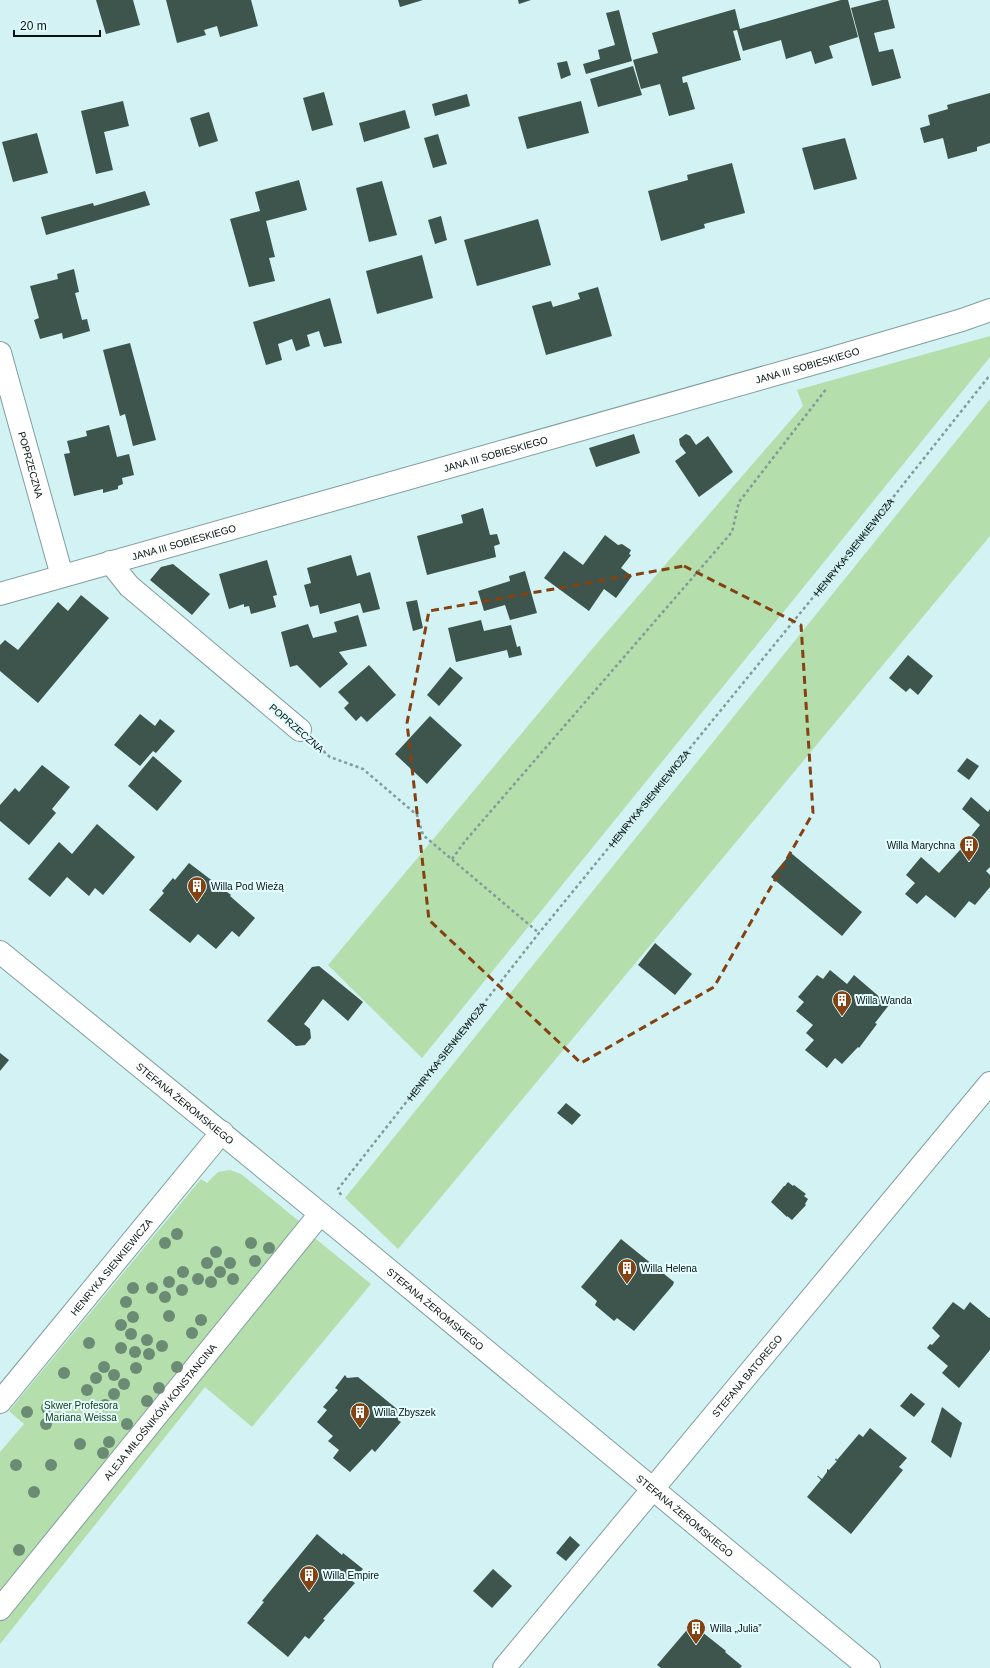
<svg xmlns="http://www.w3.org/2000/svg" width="990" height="1668" font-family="Arial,sans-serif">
	<rect width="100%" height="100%" fill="#d2f2f3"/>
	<g fill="#b4deab">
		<path d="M990,336V357L422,1058L328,965L593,648L803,406L797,390Z"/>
		<path d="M990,399V536L398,1249L345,1198Z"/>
		<path d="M230,1170L241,1174L300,1222L0,1599V1452L24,1424L9,1411L201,1179L207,1183L218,1172Z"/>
		<path d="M311,1235L371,1284L252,1427L205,1387L0,1644V1620Z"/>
	</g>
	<g fill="#3d554c">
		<path d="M96,0H133L140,25L106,34Z"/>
		<path d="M166,0H251L258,26L220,37L217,26L204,30L206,35L177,43Z"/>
		<path d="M398,0H423L400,7Z"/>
		<path d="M518,0H531L519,4Z"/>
		<path d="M841,0H848L858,37L829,46L833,58L815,64L811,51L786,59L781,40L743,51L737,30L733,31L741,60L682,77L683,83L687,82L695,109L669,116L660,84L641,89L633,60L658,53L652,33L735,9L740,29Z"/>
		<path d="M882,0H888L895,28L874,33L879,52L893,49L901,78L872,86L851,8Z"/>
		<path d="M619,10L632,61L586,74L583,64L600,59L598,50L615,45L606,13Z"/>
		<path d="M567,61L571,75L561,79L557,63Z"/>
		<path d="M633,66L642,95L598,107L590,79Z"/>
		<path d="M324,92L333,125L312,131L303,98Z"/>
		<path d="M990,93V143L977,147V151L948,159L943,138L924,143L920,128L930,125L928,115L948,109L947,105Z"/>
		<path d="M467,94L470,106L435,116L432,104Z"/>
		<path d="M123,101L129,126L104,132L113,170L96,174L81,111Z"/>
		<path d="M581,101L589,133L527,149L518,117Z"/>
		<path d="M405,110L410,128L364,142L359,123Z"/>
		<path d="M209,112L218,141L199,147L190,118Z"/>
		<path d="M37,133L48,173L13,182L2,142Z"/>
		<path d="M438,134L447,164L433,168L424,138Z"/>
		<path d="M845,138L857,179L814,190L802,148Z"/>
		<path d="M732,163L745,213L704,224L705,228L661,241L648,191L688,180L687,175Z"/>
		<path d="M299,180L307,210L266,221L275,257L269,258L275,281L249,287L230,219L260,211L255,192Z"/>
		<path d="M382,181L397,235L369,242L356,188Z"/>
		<path d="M145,191L150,205L46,235L41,217L93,203L94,206Z"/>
		<path d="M441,216L447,240L435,244L428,220Z"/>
		<path d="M538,219L551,265L477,286L464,240Z"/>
		<path d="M422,255L433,298L377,314L366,271Z"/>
		<path d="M74,269L79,292L75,293L82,320L87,319L90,331L63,339L62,333L40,339L34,320L39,318L30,286L58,279L57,274Z"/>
		<path d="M598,287L612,336L546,355L532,306L551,301L553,307L580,299L578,293Z"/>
		<path d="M330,298L342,343L324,347L319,331L307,335L310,346L296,351L292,339L278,344L282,360L266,365L253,322Z"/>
		<path d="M130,343L156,440L133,446L125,414L120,416L103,350Z"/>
		<path d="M109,425L117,457L129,454L134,475L122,478L123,484L118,486V489L103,493V489L74,496L64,454L70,453L67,441L87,436L86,431Z"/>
		<path d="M634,434L640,453L596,467L589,448Z"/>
		<path d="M686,434L690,436L696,445L708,436L733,472L699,497L675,461L686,453L680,445L679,439Z"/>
		<path d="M483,508L490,535L497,534L500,544L494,546L496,557L427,575L417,536L463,523L461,515Z"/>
		<path d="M605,535L618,545L622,544L631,550L629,554L631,555L621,568L632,576L616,598L604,589L589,611L544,578L564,551L583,565Z"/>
		<path d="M351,555L357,576L370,572L380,609L363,613L360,603L320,614L318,605L310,607L304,585L311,583L307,568Z"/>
		<path d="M267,560L277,595L273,596L276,607L251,614L249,606L244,607V604L229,609L219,574Z"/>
		<path d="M173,564L210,594L192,615L150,580L161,567Z"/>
		<path d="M525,571L537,613L510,620L505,605L484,611L478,591L510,581L509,576Z"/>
		<path d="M81,595L109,618L38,703L0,671V645L5,640L18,650L58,602L68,611Z"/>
		<path d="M417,600L423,628L413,631L406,602Z"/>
		<path d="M358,615L367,646L339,652L348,664L320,688L297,665L290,667L281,632L308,624L313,638L337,632L334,622Z"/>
		<path d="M481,620L484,631L511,625L517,647L520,646L522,655L509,658L507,650L456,662L448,628Z"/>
		<path d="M908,655L933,676L918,695L910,688L906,692L889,678Z"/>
		<path d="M369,665L396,695L367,722L361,716L356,721L344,708L349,703L338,692Z"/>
		<path d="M450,667L463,678L439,706L427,695Z"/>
		<path d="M140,714L155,726L160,719L175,731L156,753L153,751L140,766L114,745Z"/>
		<path d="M430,716L462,745L427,784L395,754Z"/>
		<path d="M153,756L182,781L157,811L128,786Z"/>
		<path d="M967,758L979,766L969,780L957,771Z"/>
		<path d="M42,765L70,787L52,809L56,813L29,845L0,821V805L15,788L19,792Z"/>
		<path d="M971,797L988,812L990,809V867L986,871L990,875V887L975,905L969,901L955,918L926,895L917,904L905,894L915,883L906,875L921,857L939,873L960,850L980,825L962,809Z"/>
		<path d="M97,824L135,857L103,895L95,888L89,896L67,877L50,897L28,879L59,842L72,854Z"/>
		<path d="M791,853L862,912L842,936L771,877Z"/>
		<path d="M189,863L231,895L230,896L255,918L239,937L232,931L216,949L198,934L190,943L149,910L164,893L162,891L173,878L175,880Z"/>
		<path d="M655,943L692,974L675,995L638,965Z"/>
		<path d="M319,966L363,1002L348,1021L323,999L304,1024L310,1029L311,1038L305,1045L296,1046L267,1021L312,967Z"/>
		<path d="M830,970L847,984L854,975L889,1005L875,1023L877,1024L859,1048L858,1047L842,1064L835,1058L827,1068L805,1050L814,1040L806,1033L813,1025L796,1011L804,1002L798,997L817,975L823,979Z"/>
		<path d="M0,1053L9,1060L0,1071Z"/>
		<path d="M566,1103L581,1115L572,1125L557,1113Z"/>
		<path d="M788,1182L793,1186L794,1185L806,1194L804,1196L808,1199L805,1204L806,1205L792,1220L787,1216V1217L771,1202L784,1186H785Z"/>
		<path d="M621,1239L674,1282L673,1285L634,1331L617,1318L614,1321L595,1305L597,1301L581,1287Z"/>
		<path d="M953,1302L964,1310L970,1302L989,1318L990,1317V1350L959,1388L942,1373L948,1366L927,1348L930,1344L932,1345L940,1336L932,1328Z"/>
		<path d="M345,1375L347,1378L358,1377L397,1409L398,1420L401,1422L375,1452L372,1449L350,1472L333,1458L339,1450L328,1441L333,1436L317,1422L327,1410L323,1407L338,1390L335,1388Z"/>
		<path d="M911,1393L925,1404L914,1417L900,1406Z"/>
		<path d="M942,1407L962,1423L951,1458L931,1442Z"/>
		<path d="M870,1428L907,1458L899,1467L903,1470L851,1534L807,1497L821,1480L817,1476H818L822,1479L827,1472V1469L829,1470L837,1461L835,1460L836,1458L837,1460L859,1434L863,1437Z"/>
		<path d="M317,1534L342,1555L343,1553L363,1569L352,1581L355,1583L323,1619L325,1620L309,1639L305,1636L288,1657L247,1623L264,1602L262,1601Z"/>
		<path d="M570,1536L580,1545L566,1561L556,1553Z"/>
		<path d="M493,1569L512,1586L492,1608L473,1591Z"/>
		<path d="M692,1624L726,1651L725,1652L742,1666L740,1668H661L657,1665Z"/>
	</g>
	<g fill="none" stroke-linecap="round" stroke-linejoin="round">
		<defs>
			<g id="pedestrian">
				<path id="s2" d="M0,1609L320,1214"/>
			</g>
			<g id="minor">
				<path id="s3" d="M0,353L62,576"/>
				<path d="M110,562L129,586L300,730"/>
				<path id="s4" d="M0,594L826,360L962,320L990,310"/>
				<path id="s5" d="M0,952L344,1233L869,1668"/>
				<path id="s6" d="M0,1402L222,1132"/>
				<path id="s7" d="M504,1668L990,1083"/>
			</g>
		</defs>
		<use href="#pedestrian" stroke="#809e9f" stroke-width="24"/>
		<use href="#minor" stroke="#809e9f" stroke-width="24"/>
		<g stroke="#829a9a" stroke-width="2.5" stroke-dasharray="3 3" stroke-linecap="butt">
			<path d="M319,747L330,757L363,769L417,815L423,835L539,933"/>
			<path d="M452,859L466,840L732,532L739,502L827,388"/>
			<path id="s1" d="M341,1195L338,1189L539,933L837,568L990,375"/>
		</g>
		<use href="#pedestrian" stroke="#fff" stroke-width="22"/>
		<use href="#minor" stroke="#fff" stroke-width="22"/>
	</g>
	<g fill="#6b8b75">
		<circle cx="177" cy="1234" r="6"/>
		<circle cx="165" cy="1243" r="6"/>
		<circle cx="251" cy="1243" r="6"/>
		<circle cx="269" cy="1248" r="6"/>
		<circle cx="216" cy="1252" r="6"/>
		<circle cx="255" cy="1261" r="6"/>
		<circle cx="207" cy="1263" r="6"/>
		<circle cx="230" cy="1263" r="6"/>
		<circle cx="183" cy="1272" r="6"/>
		<circle cx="220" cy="1272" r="6"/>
		<circle cx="198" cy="1279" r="6"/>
		<circle cx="233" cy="1279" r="6"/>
		<circle cx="169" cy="1282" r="6"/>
		<circle cx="211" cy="1282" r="6"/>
		<circle cx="133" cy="1288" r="6"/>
		<circle cx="152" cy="1288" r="6"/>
		<circle cx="182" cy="1290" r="6"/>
		<circle cx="165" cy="1297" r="6"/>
		<circle cx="126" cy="1302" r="6"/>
		<circle cx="169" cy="1316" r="6"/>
		<circle cx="133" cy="1317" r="6"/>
		<circle cx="201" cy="1320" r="6"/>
		<circle cx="121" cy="1325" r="6"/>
		<circle cx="192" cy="1333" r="6"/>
		<circle cx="131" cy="1334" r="6"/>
		<circle cx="147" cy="1340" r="6"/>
		<circle cx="89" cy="1343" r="6"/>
		<circle cx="162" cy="1346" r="6"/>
		<circle cx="121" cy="1348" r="6"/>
		<circle cx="135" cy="1352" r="6"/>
		<circle cx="149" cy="1354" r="6"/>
		<circle cx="104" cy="1367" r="6"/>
		<circle cx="177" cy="1367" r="6"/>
		<circle cx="136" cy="1368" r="6"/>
		<circle cx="64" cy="1373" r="6"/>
		<circle cx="114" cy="1375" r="6"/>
		<circle cx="96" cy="1378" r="6"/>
		<circle cx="124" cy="1384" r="6"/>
		<circle cx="159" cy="1388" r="6"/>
		<circle cx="87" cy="1390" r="6"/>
		<circle cx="114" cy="1394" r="6"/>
		<circle cx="147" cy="1401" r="6"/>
		<circle cx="105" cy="1405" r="6"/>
		<circle cx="47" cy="1408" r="6"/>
		<circle cx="27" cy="1412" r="6"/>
		<circle cx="46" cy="1424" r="6"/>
		<circle cx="127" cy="1424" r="6"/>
		<circle cx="109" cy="1442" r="6"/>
		<circle cx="80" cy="1444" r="6"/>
		<circle cx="103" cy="1453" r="6"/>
		<circle cx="16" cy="1465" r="6"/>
		<circle cx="51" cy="1465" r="6"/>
		<circle cx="34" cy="1492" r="6"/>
		<circle cx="19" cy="1550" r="6"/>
	</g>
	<path fill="none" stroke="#844112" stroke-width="3" stroke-dasharray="8 5" stroke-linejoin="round" d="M684,566L801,625L813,813L714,987L581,1063L429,920L407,723L429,611Z"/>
	<defs>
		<symbol id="building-pin" viewBox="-11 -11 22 30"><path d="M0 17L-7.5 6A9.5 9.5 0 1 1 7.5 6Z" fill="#844112" stroke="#e4feff"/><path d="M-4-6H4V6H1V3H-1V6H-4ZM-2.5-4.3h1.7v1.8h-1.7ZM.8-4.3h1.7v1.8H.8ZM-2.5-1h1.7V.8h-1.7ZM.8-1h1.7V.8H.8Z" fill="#fff"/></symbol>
	</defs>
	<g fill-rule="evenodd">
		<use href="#building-pin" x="958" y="834" width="22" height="30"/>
		<use href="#building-pin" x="186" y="875" width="22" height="30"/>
		<use href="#building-pin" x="831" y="989" width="22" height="30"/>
		<use href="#building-pin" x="616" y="1257" width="22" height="30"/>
		<use href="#building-pin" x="349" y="1401" width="22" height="30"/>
		<use href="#building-pin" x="298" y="1564" width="22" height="30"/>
		<use href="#building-pin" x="685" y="1617" width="22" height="30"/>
	</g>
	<g text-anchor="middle" stroke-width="4" stroke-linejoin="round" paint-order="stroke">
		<g font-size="10" fill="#051010" stroke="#e4feff">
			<text dy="4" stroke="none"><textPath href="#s4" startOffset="839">JANA III SOBIESKIEGO</textPath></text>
			<text dy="4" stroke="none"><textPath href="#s4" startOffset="515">JANA III SOBIESKIEGO</textPath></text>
			<text dy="4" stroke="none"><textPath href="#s3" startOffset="116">POPRZECZNA</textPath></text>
			<text dy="4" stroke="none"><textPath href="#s4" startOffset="191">JANA III SOBIESKIEGO</textPath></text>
			<text dy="4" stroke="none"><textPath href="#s1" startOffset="830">HENRYKA SIENKIEWICZA</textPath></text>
			<text transform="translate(297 728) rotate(41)" y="4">POPRZECZNA</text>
			<text dy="4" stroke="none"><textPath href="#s1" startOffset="506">HENRYKA SIENKIEWICZA</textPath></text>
			<text dy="4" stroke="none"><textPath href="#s1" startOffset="182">HENRYKA SIENKIEWICZA</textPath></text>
			<text dy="4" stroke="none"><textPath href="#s5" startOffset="239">STEFANA ŻEROMSKIEGO</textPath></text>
			<text dy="4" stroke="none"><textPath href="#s6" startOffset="175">HENRYKA SIENKIEWICZA</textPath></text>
			<text dy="4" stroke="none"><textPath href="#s5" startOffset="563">STEFANA ŻEROMSKIEGO</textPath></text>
			<text dy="4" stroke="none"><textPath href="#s7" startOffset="380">STEFANA BATOREGO</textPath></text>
			<text dy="4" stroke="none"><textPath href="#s2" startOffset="254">ALEJA MIŁOŚNIKÓW KONSTANCINA</textPath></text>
			<text dy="4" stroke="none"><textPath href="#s5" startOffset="887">STEFANA ŻEROMSKIEGO</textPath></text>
		</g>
		<g font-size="10" fill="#051010" stroke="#e4feff" text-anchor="start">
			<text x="955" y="849" text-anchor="end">Willa Marychna</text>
			<text x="211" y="890">Willa Pod Wieżą</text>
			<text x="856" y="1004">Willa Wanda</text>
			<text x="641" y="1272">Willa Helena</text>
			<text x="374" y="1416">Willa Zbyszek</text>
			<text x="323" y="1579">Willa Empire</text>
			<text x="710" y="1632">Willa „Julia”</text>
		</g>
		<g font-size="10" fill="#16360e" stroke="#e4feff">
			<text x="81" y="1409">Skwer Profesora<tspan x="81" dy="12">Mariana Weissa</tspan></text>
		</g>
	</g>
	<path d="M14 30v6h86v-6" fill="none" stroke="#051010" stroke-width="2"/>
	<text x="20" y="30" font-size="12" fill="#051010" stroke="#e4feff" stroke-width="3" paint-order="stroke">20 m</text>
</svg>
